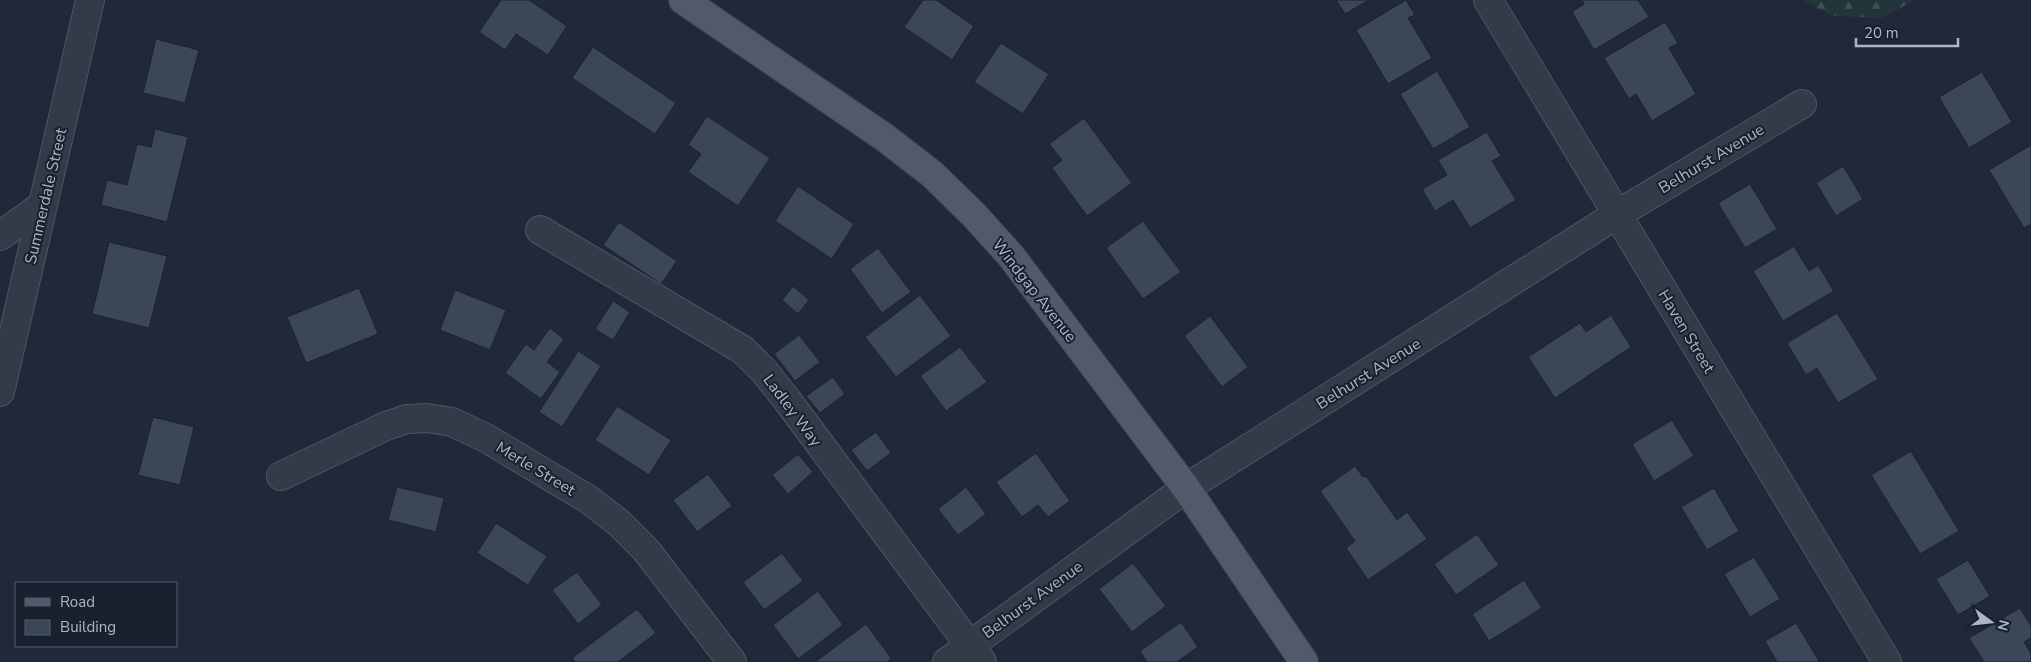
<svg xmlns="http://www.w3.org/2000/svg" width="2031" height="662" font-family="'Nunito Sans',sans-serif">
	<defs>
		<pattern id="forest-firs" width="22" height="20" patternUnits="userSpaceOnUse" patternTransform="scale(1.25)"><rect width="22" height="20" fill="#22353a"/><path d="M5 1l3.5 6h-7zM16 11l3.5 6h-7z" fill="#405055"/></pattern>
	</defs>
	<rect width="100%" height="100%" fill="#202839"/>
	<path fill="url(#forest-firs)" d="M1802,0H1915L1882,18L1832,16Z"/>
	<g fill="#3b4659" stroke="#1b2230">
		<path d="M501,0H529L567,26L548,55L516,34L505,50L479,32Z"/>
		<path d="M923,0H936L974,26L952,60L904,27Z"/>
		<path d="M1336,0H1369L1345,14Z"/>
		<path d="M1406,0L1415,15L1408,18L1432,58L1388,84L1356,30Z"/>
		<path d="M1582,0H1638L1649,17L1594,50L1572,12L1584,4Z"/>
		<path d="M1665,22L1678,43L1669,48L1696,94L1652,121L1636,94L1629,99L1604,58Z"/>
		<path d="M156,39L199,50L185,103L143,93Z"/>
		<path d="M1001,43L1049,74L1023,114L974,82Z"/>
		<path d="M593,47L676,103L655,134L572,78Z"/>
		<path d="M1437,71L1470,127L1433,149L1400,94Z"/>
		<path d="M1982,72L2012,122L1969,148L1939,97Z"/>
		<path d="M707,116L770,158L738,206L688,172L701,154L688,145Z"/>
		<path d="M1084,118L1132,183L1087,216L1052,168L1062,160L1049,144Z"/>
		<path d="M155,129L188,137L167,222L101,205L107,180L127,185L137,144L151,147Z"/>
		<path d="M1487,132L1501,156L1492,161L1516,200L1470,228L1453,200L1435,211L1422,189L1447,175L1438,160Z"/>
		<path d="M2031,145V224L2024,228L1989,170Z"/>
		<path d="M1843,166L1863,199L1836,216L1816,183Z"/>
		<path d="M1750,184L1777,229L1745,248L1718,203Z"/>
		<path d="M798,186L854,224L832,259L775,221Z"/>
		<path d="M1143,221L1181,272L1143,299L1106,248Z"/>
		<path d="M619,222L677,261L661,284L603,245Z"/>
		<path d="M109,242L167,256L149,328L92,314Z"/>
		<path d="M1794,246L1809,271L1818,265L1834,291L1783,321L1753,271Z"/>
		<path d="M878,248L911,292L882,313L850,269Z"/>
		<path d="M793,286L809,300L798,314L782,300Z"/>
		<path d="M359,288L378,334L306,363L287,317Z"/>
		<path d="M455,290L506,310L490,350L440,330Z"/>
		<path d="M920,295L951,336L896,377L865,337Z"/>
		<path d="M613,301L630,312L613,340L595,329Z"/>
		<path d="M1837,313L1878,379L1838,403L1817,368L1806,375L1787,343Z"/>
		<path d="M1611,315L1631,347L1555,398L1528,357L1580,323L1586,332Z"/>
		<path d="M1210,316L1248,367L1222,387L1184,336Z"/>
		<path d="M550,328L564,339L547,362L560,372L541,399L505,373L526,344L534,350Z"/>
		<path d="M799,335L820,362L795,381L774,354Z"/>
		<path d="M960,347L987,382L946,411L920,376Z"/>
		<path d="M578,351L601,366L562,427L539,412Z"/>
		<path d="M833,377L845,394L820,413L806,396Z"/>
		<path d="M617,406L671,440L649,475L595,440Z"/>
		<path d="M153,417L194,427L180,485L138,475Z"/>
		<path d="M1672,420L1694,456L1654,481L1632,444Z"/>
		<path d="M876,432L891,453L867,471L851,450Z"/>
		<path d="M1911,451L1959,531L1920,554L1871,475Z"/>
		<path d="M1036,453L1070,501L1048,517L1038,505L1022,517L996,482Z"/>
		<path d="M798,454L813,472L788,494L772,475Z"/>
		<path d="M1355,466L1363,477L1366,476L1397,520L1407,512L1427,539L1368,580L1346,548L1355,541L1320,491Z"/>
		<path d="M708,474L732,506L697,532L673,500Z"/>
		<path d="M397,487L444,498L436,532L388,520Z"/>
		<path d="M966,487L986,514L958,535L938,509Z"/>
		<path d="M1714,488L1739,531L1707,550L1681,507Z"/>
		<path d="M496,523L547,556L528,585L477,553Z"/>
		<path d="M1477,534L1499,565L1456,595L1434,564Z"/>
		<path d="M782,553L803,581L764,610L743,582Z"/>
		<path d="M1754,557L1780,599L1750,617L1724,574Z"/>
		<path d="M1968,560L1990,596L1958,615L1936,579Z"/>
		<path d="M1133,563L1166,606L1132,632L1099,589Z"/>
		<path d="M577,572L602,605L578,624L552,590Z"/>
		<path d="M1524,580L1542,608L1489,641L1472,614Z"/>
		<path d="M818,591L843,625L798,659L773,625Z"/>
		<path d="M2020,608L2031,626V638L2024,642L2031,654V662H1984L1969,638Z"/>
		<path d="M637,609L656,633L618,662H575L572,658Z"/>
		<path d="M1181,622L1198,647L1177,662H1147L1140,651Z"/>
		<path d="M1796,623L1819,661L1817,662H1777L1765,641Z"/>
		<path d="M866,624L891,658L887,662H815Z"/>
	</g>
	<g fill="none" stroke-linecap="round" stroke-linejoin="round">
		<defs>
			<g id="minor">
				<path d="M1488,0L1887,662"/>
				<path d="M540,230L743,350L764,371L787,400L982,662"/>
				<path d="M0,236L43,205"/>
				<path d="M0,392L90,0"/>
				<path d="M281,476L386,426L407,419L427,418L452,422L486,438L588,499L619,523L646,550L732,662"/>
				<path d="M947,662L1186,488L1616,215L1802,104"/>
			</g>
			<path id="major" d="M683,0L884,137L932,174L974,215L1011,256L1186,488L1304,662"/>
		</defs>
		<use href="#minor" stroke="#4e5564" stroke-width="30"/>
		<use href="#major" stroke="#3d4453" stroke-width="30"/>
		<use href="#minor" stroke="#333b49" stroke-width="28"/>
		<use href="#major" stroke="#51596a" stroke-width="28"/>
	</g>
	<g text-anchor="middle" stroke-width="4" stroke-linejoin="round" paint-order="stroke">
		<g font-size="16" fill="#aeb5c6" stroke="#19202e">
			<text transform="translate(1711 158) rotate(-31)" y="6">Belhurst Avenue</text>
			<text transform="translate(45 196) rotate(-77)" y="6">Summerdale Street</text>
			<text transform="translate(1035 290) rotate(52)" y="6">Windgap Avenue</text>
			<text transform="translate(1687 331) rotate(59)" y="6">Haven Street</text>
			<text transform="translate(1368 373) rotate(-32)" y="6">Belhurst Avenue</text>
			<text transform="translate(793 410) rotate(53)" y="6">Ladley Way</text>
			<text transform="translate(536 468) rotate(31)" y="6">Merle Street</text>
			<text transform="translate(1032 599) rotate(-36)" y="6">Belhurst Avenue</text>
		</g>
	</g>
	<rect x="15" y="582" width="162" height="65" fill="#19202e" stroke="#555c6b"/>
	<rect x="25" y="598" width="25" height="8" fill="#51596a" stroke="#555c6b"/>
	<text x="60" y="607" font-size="15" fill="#aeb5c6">Road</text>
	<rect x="25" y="620" width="25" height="15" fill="#3b4659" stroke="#555c6b"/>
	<text x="60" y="632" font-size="15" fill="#aeb5c6">Building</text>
	<g transform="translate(1991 622) rotate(105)" stroke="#19202e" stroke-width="4" paint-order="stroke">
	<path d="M0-4L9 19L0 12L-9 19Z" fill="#aeb5c6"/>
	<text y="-8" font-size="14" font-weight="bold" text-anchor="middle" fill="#aeb5c6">N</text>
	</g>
	<path d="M1856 38v8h102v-8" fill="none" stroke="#aeb5c6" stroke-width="2.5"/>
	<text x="1864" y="38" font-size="15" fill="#aeb5c6" stroke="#19202e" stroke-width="4" paint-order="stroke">20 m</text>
</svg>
